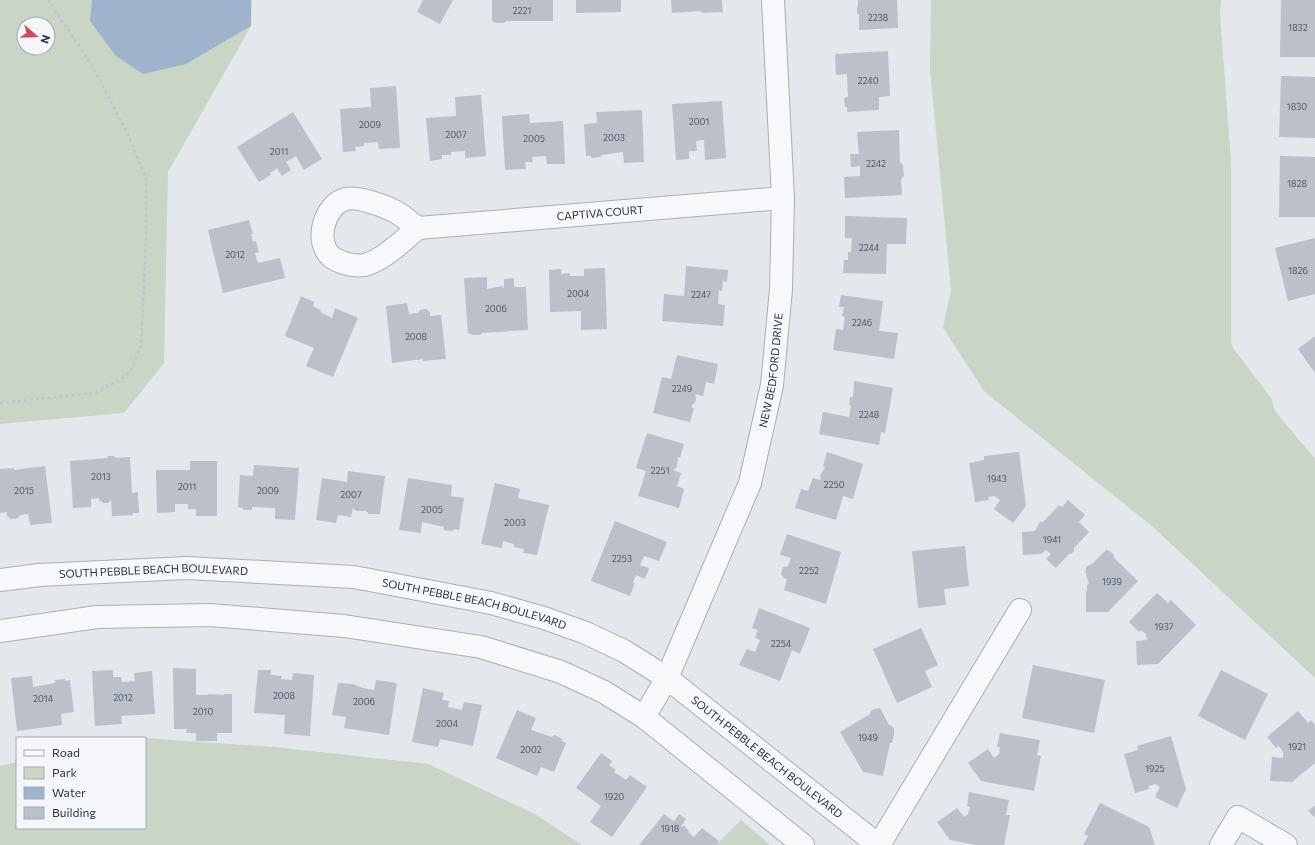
<svg xmlns="http://www.w3.org/2000/svg" width="1315" height="845" font-family="Commissioner,sans-serif">
	<rect width="100%" height="100%" fill="#e4e7ec"/>
	<g fill="#c9d6c5" fill-rule="evenodd">
		<path d="M0,0H252L251,26L168,172L164,363L124,413L0,424ZM24,24H48V48H24Z"/>
		<path d="M931,0H1221L1220,14L1231,162V342L1233,348L1271,398L1275,411L1315,459V678L1153,527L985,392L943,328L951,290L930,69Z"/>
		<path d="M145,738L275,747L428,764L535,814L582,845H0V766L17,762V828H145Z"/>
		<path d="M741,820L770,845H716Z"/>
	</g>
	<path fill="#9fb4cc" d="M92,0H251V26L186,64L143,74L116,56L90,21Z"/>
	<g fill="#bbc0ca">
		<path d="M423,0H453L440,24L417,12Z"/>
		<path d="M492,0H553V21H506L504,23H496L492,21Z"/>
		<path d="M576,0H621V12L576,13Z"/>
		<path d="M671,0H722L723,12L702,13L701,11L672,13Z"/>
		<path d="M858,0H897L898,28L859,30V14H857V6H858Z"/>
		<path d="M1281,0H1315V57H1280Z"/>
		<path d="M888,51L890,96L879,97V110L847,112V107H845L844,98L848,97L847,74L836,75L835,54Z"/>
		<path d="M1281,76L1315,77V138L1279,137Z"/>
		<path d="M396,86L400,148L379,149L378,142L364,143V146L355,147L356,151L343,152L340,109L371,107L370,88Z"/>
		<path d="M481,95L486,156L465,158V151L451,152V155H442V159L430,161L426,118L456,116L455,97Z"/>
		<path d="M722,101L726,158L705,160L704,140L696,141L697,151H689V159L676,160L672,104Z"/>
		<path d="M642,110L644,162L624,163L623,152L601,155V157L591,158V156H586L584,124L597,123L596,112Z"/>
		<path d="M293,112L322,159L304,170L296,156L286,162L291,170L282,176L277,168L270,173L271,175L259,182L237,147Z"/>
		<path d="M529,114L530,123L563,121L565,164H547L546,156L532,157L533,162H525L526,169L505,170L502,116Z"/>
		<path d="M899,130L900,162L903,165L904,176L901,179L902,195L845,198L844,177L860,176V166L851,167L850,154H859L857,132Z"/>
		<path d="M1280,156L1315,157V217H1279Z"/>
		<path d="M845,216L907,218L906,244H887L886,274L843,273L844,260H848V252H851L852,238H845Z"/>
		<path d="M249,220L253,234H251L253,242L256,241L259,252L255,253L258,263L280,258L285,278L223,293L208,230Z"/>
		<path d="M1315,238V294L1288,301L1275,248Z"/>
		<path d="M686,266L728,270L727,282L723,281L722,291L719,290L718,304L725,305L723,326L662,321L664,294L684,296Z"/>
		<path d="M605,268L607,329L581,330V311L550,312L549,270L561,269V274L570,273V276H584V269Z"/>
		<path d="M487,277V289L502,286L504,288V279L514,278V287H526L528,330L482,333L480,335H472L470,333L468,334L464,278Z"/>
		<path d="M841,295L883,301L879,331L898,333L894,359L833,350L836,329L843,330L845,317L842,316L844,307H839Z"/>
		<path d="M301,296L314,302L313,306L321,310L320,312L332,318L335,308L358,318L333,377L306,366L314,348L285,336Z"/>
		<path d="M407,303L409,314L418,313L420,310L426,309L430,312V316L441,315L446,359L423,361V359L392,363L386,306Z"/>
		<path d="M1315,336V373L1298,349Z"/>
		<path d="M677,355L718,364L714,384L706,382L703,396L695,394L696,399L695,403L692,405V408H694L690,422L653,413L662,377L671,379Z"/>
		<path d="M854,381L893,388L885,433L881,432L879,445L819,434L823,412L849,417L851,405H849L850,397H853Z"/>
		<path d="M647,433L684,444L680,458L678,457L677,467L673,470L681,473L677,486L684,489L679,508L638,496L646,471L636,468Z"/>
		<path d="M827,452L863,464L853,499L843,496L836,520L795,508L801,489L808,491L813,478L820,480L821,478L820,476L825,467L823,466Z"/>
		<path d="M1019,452L1026,506L1013,523L994,509L1000,500L995,496L988,497L989,500L975,502L969,463L984,460V456Z"/>
		<path d="M108,456H114L116,458L130,457L132,493L138,492L139,513H133V515L112,516L111,500L108,503H103L101,501H99V498L91,499V507L73,508L70,461L107,458Z"/>
		<path d="M190,461H217V516H196V509H188V504H175V512L157,513L156,470H190Z"/>
		<path d="M254,465L299,468L295,520L275,519V508L252,507V510H243V508L238,507L240,475L253,476Z"/>
		<path d="M45,466L52,523L30,525L28,514L20,515L18,518L11,519L7,516V512L0,513V469L14,468V470Z"/>
		<path d="M348,471L385,476L380,514H368V512H366L367,511H356L353,508L351,517L338,515L336,523L316,520L322,478L347,482Z"/>
		<path d="M408,478L452,485L451,496L464,498L459,530L454,529L453,531L443,530L444,527L422,522L421,533L399,530Z"/>
		<path d="M495,483L520,489L518,498L549,505L537,555L523,553L524,549L514,547V544L503,541L502,548L481,544Z"/>
		<path d="M1068,500L1085,515L1079,522L1089,532L1074,548V551L1071,554H1069L1056,568L1046,559L1051,554L1046,550L1041,554L1023,555L1022,532L1035,531L1040,522H1043L1059,505L1062,507Z"/>
		<path d="M615,521L667,542L659,561L644,556L640,565L649,568L645,579L636,575L633,583H635L630,596L591,581Z"/>
		<path d="M787,534L841,552L826,604L784,590L787,579L784,578L781,574L783,567L788,566L791,558L780,555Z"/>
		<path d="M965,546L969,586L944,589L946,605L918,608L912,551Z"/>
		<path d="M1106,550L1110,551L1114,555V558L1138,581L1108,612H1086V591H1087V585L1089,584L1086,575L1087,574L1085,572L1086,570V567L1089,565L1092,564Z"/>
		<path d="M1157,593L1168,603L1171,600L1196,625L1158,664L1137,665L1136,641L1147,640L1146,634L1141,630L1139,632L1129,622Z"/>
		<path d="M759,608L810,628L800,654L792,650L780,681L739,665L747,649L755,652L760,640L755,638L758,630L752,628Z"/>
		<path d="M921,628L938,665L925,671L932,687L897,703L873,649Z"/>
		<path d="M1033,665L1105,680L1094,733L1022,718Z"/>
		<path d="M173,668L196,669V695H208V694L224,695V694H232V733H217V741H196V733H186L187,729H174Z"/>
		<path d="M113,670V677H121L122,682L135,681L134,673L152,671L155,714L121,716L122,724L95,726L92,671Z"/>
		<path d="M258,670H271V675L282,676L281,679L292,680L293,673L314,675L310,736L284,734L285,715L254,713Z"/>
		<path d="M1221,670L1268,694L1245,740L1198,716Z"/>
		<path d="M32,676L33,687L55,683V680L65,679V681L70,680L74,712L61,714L62,725L17,731L11,678Z"/>
		<path d="M376,680L397,683L389,735L344,728L346,717L332,715L338,683L353,684L363,688L374,690Z"/>
		<path d="M423,688L444,693L442,700L449,701L448,707L462,710L464,702L482,705L473,746L440,739L438,747L412,742Z"/>
		<path d="M880,708L889,725L892,726L894,729V734L892,743H890L883,776L863,772L840,732L870,714L871,711L875,709Z"/>
		<path d="M517,710L536,718L531,730L552,737L554,735L563,739L562,741L566,743L554,772L541,767L537,776L496,758Z"/>
		<path d="M1298,711L1308,723L1311,720L1315,725V763L1292,782L1270,781L1272,757L1283,758V752L1279,746L1276,748L1267,737Z"/>
		<path d="M1000,733L1040,740L1037,755L1041,756L1034,791L981,781L968,763L988,749L994,758L999,754L1000,747H997Z"/>
		<path d="M1171,736L1186,789L1177,808L1155,797L1160,787L1155,784L1148,786L1149,789L1135,793L1124,754L1138,750L1137,746Z"/>
		<path d="M601,753L612,761L609,765L616,770L614,772L626,780L630,775L647,787L612,837L590,822L601,806L576,788Z"/>
		<path d="M969,792L1009,800L1006,815H1010L1004,845H977L950,840L937,822L957,808L964,817L968,814L970,807L967,806Z"/>
		<path d="M1100,803L1149,827L1155,845H1083L1088,836L1084,834Z"/>
		<path d="M1315,805V818L1308,811Z"/>
		<path d="M664,814L674,821L679,814L686,819L681,826H684L688,830L689,833L694,837L702,828L719,841L716,845H639Z"/>
	</g>
	<g fill="none" stroke-linecap="round" stroke-linejoin="round">
		<defs>
			<g id="minor">
				<path id="s1" d="M418,228C402,241 385,259 365,265C359,266 350,265 344,263C341,262 336,260 333,258C313,244 324,204 346,199C357,196 385,206 396,212C403,216 411,223 418,228L783,198"/>
				<path id="s2" d="M0,580L39,575L187,568L354,577L491,603L544,618L586,633L624,651L667,678L878,845"/>
				<path d="M0,631L97,617L210,615L344,626L481,647L561,672L604,692L644,717L803,845"/>
				<path id="s3" d="M644,717L667,678L750,483L772,385L781,289L783,198L773,0"/>
				<path d="M879,845L1020,610"/>
				<path d="M1221,845L1238,817L1286,845"/>
			</g>
		</defs>
		<use href="#minor" stroke="#a9aeb7" stroke-width="24"/>
		<path stroke="#c2c5cb" stroke-width="2.5" stroke-dasharray="3 3" stroke-linecap="butt" d="M0,403L94,393L125,377L131,370L141,345L146,243V178L127,133L93,67L48,0"/>
		<use href="#minor" stroke="#f7f8fa" stroke-width="22"/>
	</g>
	<g text-anchor="middle" stroke-width="3.5" stroke-linejoin="round" paint-order="stroke">
		<g font-size="9" fill="#4f5766">
			<text x="522" y="14">2221</text>
			<text x="878" y="21">2238</text>
			<text x="1298" y="31">1832</text>
			<text x="868" y="84">2240</text>
			<text x="1297" y="110">1830</text>
			<text x="699" y="125">2001</text>
			<text x="370" y="128">2009</text>
			<text x="456" y="138">2007</text>
			<text x="614" y="141">2003</text>
			<text x="534" y="142">2005</text>
			<text x="279" y="155">2011</text>
			<text x="876" y="167">2242</text>
			<text x="1297" y="187">1828</text>
			<text x="869" y="251">2244</text>
			<text x="235" y="258">2012</text>
			<text x="1298" y="274">1826</text>
			<text x="578" y="297">2004</text>
			<text x="701" y="298">2247</text>
			<text x="496" y="312">2006</text>
			<text x="862" y="326">2246</text>
			<text x="416" y="340">2008</text>
			<text x="682" y="392">2249</text>
			<text x="869" y="418">2248</text>
			<text x="660" y="474">2251</text>
			<text x="101" y="480">2013</text>
			<text x="997" y="482">1943</text>
			<text x="834" y="488">2250</text>
			<text x="187" y="490">2011</text>
			<text x="24" y="494">2015</text>
			<text x="268" y="494">2009</text>
			<text x="351" y="498">2007</text>
			<text x="432" y="513">2005</text>
			<text x="515" y="526">2003</text>
			<text x="1052" y="543">1941</text>
			<text x="622" y="562">2253</text>
			<text x="809" y="574">2252</text>
			<text x="1112" y="585">1939</text>
			<text x="1164" y="630">1937</text>
			<text x="781" y="647">2254</text>
			<text x="284" y="699">2008</text>
			<text x="123" y="701">2012</text>
			<text x="43" y="702">2014</text>
			<text x="364" y="705">2006</text>
			<text x="203" y="715">2010</text>
			<text x="447" y="727">2004</text>
			<text x="868" y="741">1949</text>
			<text x="1297" y="750">1921</text>
			<text x="531" y="753">2002</text>
			<text x="1155" y="772">1925</text>
			<text x="614" y="800">1920</text>
			<text x="670" y="832">1918</text>
		</g>
		<g font-size="11" fill="#2b3445" stroke="#f4f6f9">
			<text dy="4" stroke="none"><textPath href="#s1" startOffset="433">CAPTIVA COURT</textPath></text>
			<text dy="4" stroke="none"><textPath href="#s3" startOffset="372">NEW BEDFORD DRIVE</textPath></text>
			<text dy="4" stroke="none"><textPath href="#s2" startOffset="154">SOUTH PEBBLE BEACH BOULEVARD</textPath></text>
			<text dy="4" stroke="none"><textPath href="#s2" startOffset="478">SOUTH PEBBLE BEACH BOULEVARD</textPath></text>
			<text dy="4" stroke="none"><textPath href="#s2" startOffset="814">SOUTH PEBBLE BEACH BOULEVARD</textPath></text>
		</g>
	</g>
	<rect x="16" y="737" width="130" height="92" fill="#f4f6f9" stroke="#a4a8b1"/>
	<rect x="24" y="750" width="20" height="6" fill="#f7f8fa" stroke="#a4a8b1"/>
	<text x="52" y="757" font-size="12" fill="#2b3445">Road</text>
	<rect x="24" y="767" width="20" height="12" fill="#c9d6c5" stroke="#a4a8b1"/>
	<text x="52" y="777" font-size="12" fill="#2b3445">Park</text>
	<rect x="24" y="787" width="20" height="12" fill="#9fb4cc" stroke="#a4a8b1"/>
	<text x="52" y="797" font-size="12" fill="#2b3445">Water</text>
	<rect x="24" y="807" width="20" height="12" fill="#bbc0ca" stroke="#a4a8b1"/>
	<text x="52" y="817" font-size="12" fill="#2b3445">Building</text>
	<g transform="translate(36 36) rotate(109)"><circle r="19" fill="#f4f6f9" stroke="#a4a8b1"/>
	<path d="M0-3L7 15L0 10L-7 15Z" fill="#d1495b"/>
	<text y="-6" font-size="11" font-weight="bold" text-anchor="middle" fill="#2b3445">N</text>
	</g>
</svg>
